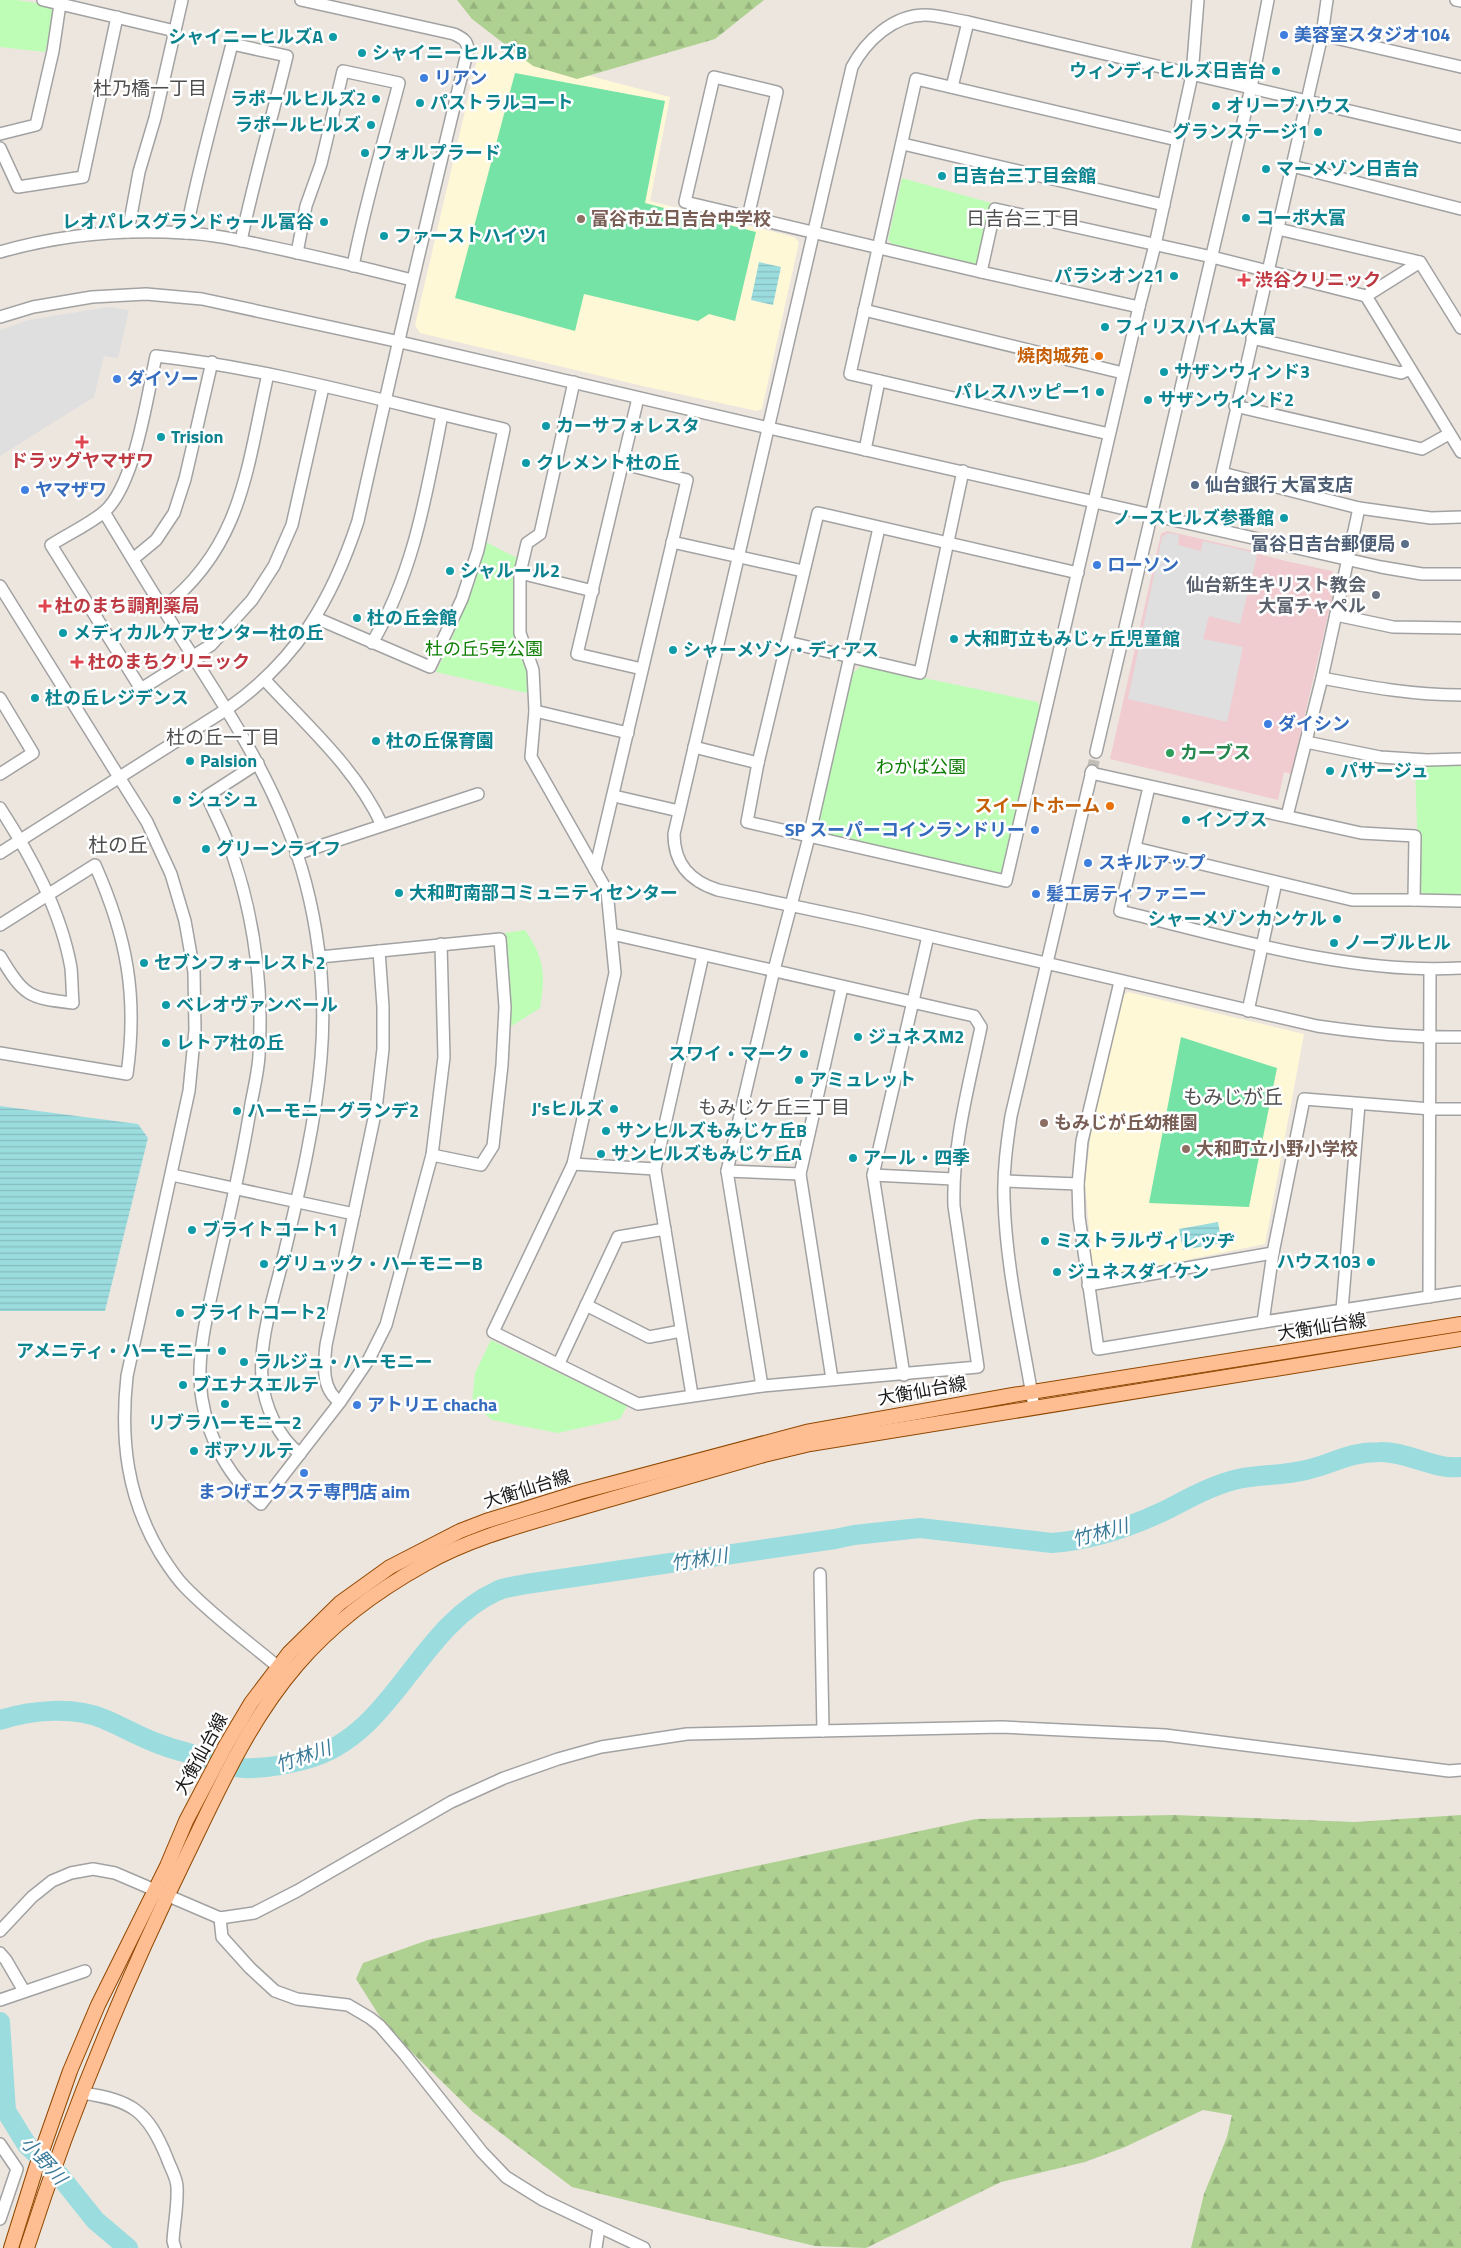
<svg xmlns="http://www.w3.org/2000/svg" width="1461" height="2248" font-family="'Titillium Web','Noto Sans JP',sans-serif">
	<defs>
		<pattern id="forest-firs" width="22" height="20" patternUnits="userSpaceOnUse" patternTransform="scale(1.25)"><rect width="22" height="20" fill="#aed090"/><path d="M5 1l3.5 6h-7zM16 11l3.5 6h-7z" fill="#95b27c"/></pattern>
		<pattern id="water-rules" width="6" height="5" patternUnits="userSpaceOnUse" patternTransform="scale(1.25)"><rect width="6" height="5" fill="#9bdcdf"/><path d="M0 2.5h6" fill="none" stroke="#85bcbf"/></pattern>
	</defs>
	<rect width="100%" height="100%" fill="#ede6df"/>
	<path fill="#f0ccd1" d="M1167,531L1254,551L1258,554L1286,561L1332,571L1337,577L1291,774L1284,772L1278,800L1110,759L1161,534Z"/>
	<g fill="#fff8d6">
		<path d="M480,47L670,97L650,201L794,237L799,242L762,409L757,411L647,387L420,333L415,325Z"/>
		<path d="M1128,992L1304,1034L1265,1244L1098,1278L1093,1273L1085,1183L1093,1115L1120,997Z"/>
	</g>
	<g fill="url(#forest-firs)">
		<path d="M457,0H764L715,39L577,79L533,66L472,19Z"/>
		<path d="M1174,1815L1355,1822L1461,1815V2248H1191L1204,2194L1227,2137L1232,2115L1203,2110L1125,2147L1085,2162L1001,2182L866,2248L815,2246L572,2187L473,2112L387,2028L356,1979L363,1963L428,1940L714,1875L976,1819Z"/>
	</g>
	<g fill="#bdfdb6">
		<path d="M0,0H16L50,5L55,14L45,52L0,47Z"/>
		<path d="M902,178L991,203L980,261L973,265L893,246L888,239Z"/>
		<path d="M486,542L517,558L513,629L519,653L527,671V693L436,672C457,629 474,588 486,542Z"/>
		<path d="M862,665L1038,702L1040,709L1003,872L998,875L821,834L817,827L852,674Z"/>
		<path d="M1415,764L1461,765V895H1424L1419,889Z"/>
		<path d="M525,930C544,957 546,975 540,1008L510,1027L505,933Z"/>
		<path d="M491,1340L627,1406L620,1419L558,1433L492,1420L472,1403L475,1373Z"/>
	</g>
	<g fill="#76e3a6">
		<path d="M515,73L665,101L645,203L756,232L735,321L709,314L698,321L584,294L575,331L455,298Z"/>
		<path d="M1181,1037L1277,1068L1249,1207L1149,1203Z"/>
	</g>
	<g fill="#dfdfdf">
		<path d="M108,307L129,310L118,358L104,356L94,397L0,456V330L29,320Z"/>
		<path d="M1168,533L1179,535L1178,545L1201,551L1203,541L1251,552L1257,556L1240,624L1209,616L1203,639L1243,647L1227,722L1128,699L1162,537Z"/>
	</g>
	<g fill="url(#water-rules)">
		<path d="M759,262L781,267L773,305L751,300Z"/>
		<path d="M0,1106L138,1124L148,1138L105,1311H0Z"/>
		<path d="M1218,1222L1222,1243L1183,1250L1179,1229Z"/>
	</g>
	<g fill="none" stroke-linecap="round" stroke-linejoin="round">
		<g stroke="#9bdcdf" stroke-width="20">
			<path d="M0,1720C32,1710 73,1706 104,1719C123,1727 140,1737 159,1744C175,1750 191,1754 207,1758C218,1762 231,1767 243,1768C265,1769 286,1765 307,1759C394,1735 417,1627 497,1591C505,1587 517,1586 526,1584L835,1539L854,1535L920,1528L1052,1543C1092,1540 1128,1528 1164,1511C1188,1499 1212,1485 1238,1479C1260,1474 1283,1476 1306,1470C1333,1464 1348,1452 1379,1452C1407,1451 1433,1470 1461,1467"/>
			<path d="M0,2022L6,2111L27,2145L59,2175L95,2220L128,2248"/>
		</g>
		<path stroke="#c3bdb8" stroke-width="11" stroke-dasharray="11 5.5" stroke-linecap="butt" d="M1092,771L1096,752"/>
		<defs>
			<g id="minor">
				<path d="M43,0L175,31"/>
				<path d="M1327,0L1322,35L1222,473L1359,508L1431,518L1461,517"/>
				<path d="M1456,0L1461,1"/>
				<path d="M1322,35L1461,67"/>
				<path d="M952,87L968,22"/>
				<path d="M0,134L36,125L53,51L60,4"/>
				<path d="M1461,137L968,22C954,20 939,15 925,15C893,15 866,41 852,67L674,834C674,864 690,881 718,890L860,920L1317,1026C1365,1033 1413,1038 1461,1037"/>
				<path d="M903,144L1164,205"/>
				<path d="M0,148L18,187L83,177L117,17"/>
				<path d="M1292,166L1461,209"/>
				<path d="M748,217L777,92L714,77L685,202L981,272L1139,307"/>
				<path d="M1278,229L1420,262L1461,328"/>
				<path d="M128,232L139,172L155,118L182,0"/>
				<path d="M186,233C198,169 216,107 232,44L287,56C272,118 254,179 241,241"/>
				<path d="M0,252C59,235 123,229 185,233C213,234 243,241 271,247C318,257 365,268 412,280"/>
				<path d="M297,253L306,206L321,164L343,71L399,83C383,144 365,204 353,266"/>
				<path d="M981,272L995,209L1212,257L1366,296L1461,452"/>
				<path d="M1366,296L1420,262"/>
				<path d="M864,310L1123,373"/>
				<path d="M0,317L33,307L92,297L146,294L202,299L400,342L769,428L1381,567L1422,574H1461"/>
				<path d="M1252,338L1401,373L1410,369"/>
				<path d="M574,382L540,534L527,543L520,573V633L533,670L535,711L531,757L607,891L615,973L573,1164L493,1332L638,1404L762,1386L978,1367L954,1206C952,1146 969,1085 981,1027L974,1016L612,934"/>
				<path d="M638,398L577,654L642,669"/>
				<path d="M1235,406L1422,449L1449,434"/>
				<path d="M1109,434L850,374L916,79L1177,140"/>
				<path d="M865,450L879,381"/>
				<path d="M104,512C133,560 162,608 192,655C224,705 256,755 280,810C314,886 328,975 321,1058C315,1128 298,1196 282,1263C273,1300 259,1340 262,1378C264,1406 278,1437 300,1454"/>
				<path d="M672,542L803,571"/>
				<path d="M133,559L156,540L174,513L185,479L212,362"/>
				<path d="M520,573L593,591"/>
				<path d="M1078,573L818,513L758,763L747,822L1006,881L1139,307L1155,245L1192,75L1198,0"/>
				<path d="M0,586L147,822L171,874L185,921L194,972L195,1030L189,1091L127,1376C120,1440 127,1497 160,1553C167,1564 175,1577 185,1587C215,1618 250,1643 283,1671"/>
				<path d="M163,608C243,546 247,466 268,374"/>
				<path d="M1336,615L1393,627L1461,628"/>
				<path d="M316,618L430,667L462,599L478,550L504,429C389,403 274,369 156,356C147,397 135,485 104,512C88,525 68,534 51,545L141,689L211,645L252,600L274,566L292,525L323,387"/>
				<path d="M787,642L920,673L963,471"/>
				<path d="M372,643C414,572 426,495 442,415"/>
				<path d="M1322,678C1368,687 1413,695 1461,695"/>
				<path d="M264,679C307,726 355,767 382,825"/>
				<path d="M0,698L33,753L0,774"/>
				<path d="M535,711L628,733"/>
				<path d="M1306,742L1380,757L1427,760L1461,759"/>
				<path d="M694,747L758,763"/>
				<path d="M1096,752L1251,88L1268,0"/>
				<path d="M258,763L207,796C216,817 227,837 234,859C255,922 263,989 259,1056C258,1072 254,1088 251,1104C242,1163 228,1221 215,1278C208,1311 199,1345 200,1379C202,1426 224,1474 261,1504L340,1402L369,1359L386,1325L432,1155L444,1057L441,944"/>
				<path d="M1091,773L1361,833L1415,836L1414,900L1461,901"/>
				<path d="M1149,787L1120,911C1228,937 1350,975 1461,968"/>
				<path d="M614,796L679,811"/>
				<path d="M0,808C31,856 61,911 71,968C72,979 72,991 73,1003C28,998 24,996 0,956"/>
				<path d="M1287,816L1322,678L1359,508"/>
				<path d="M1135,848L1352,900H1414"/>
				<path d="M0,853L227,709C297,660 332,600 358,521C393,363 430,206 468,49C467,40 462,38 454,34L301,0"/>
				<path d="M296,854L478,794"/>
				<path d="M595,870L687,480L624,464"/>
				<path d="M0,925L95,865C127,937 138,996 127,1074L0,1053"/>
				<path d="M320,957L500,939L505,1007L502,1065L493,1146L481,1165L432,1155"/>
				<path d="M1120,982L1082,1141L1078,1184L1079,1217L1098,1349L1263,1322L1461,1292"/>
				<path d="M1248,1011L1276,882"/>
				<path d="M573,1164L655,1169"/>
				<path d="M727,1171L800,1174"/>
				<path d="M172,1175L354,1214"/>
				<path d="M873,1175L953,1179"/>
				<path d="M1005,1181L1078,1184"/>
				<path d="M1088,1285L1273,1253"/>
				<path d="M1429,1297L1430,970"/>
				<path d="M586,1305L649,1337L681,1331"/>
				<path d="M1342,1310L1359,1104"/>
				<path d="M1263,1322L1273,1253L1304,1099L1431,1109H1461"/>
				<path d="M559,1363L618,1237L665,1229"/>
				<path d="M904,1375L873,1175L928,936"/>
				<path d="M832,1379L800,1174L842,987"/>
				<path d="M762,1386L727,1171L774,970L809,837L879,528"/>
				<path d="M692,1395L655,1169L703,955"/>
				<path d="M340,1402C321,1389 324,1365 326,1345L376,1109L383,1049V1007L379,951"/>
				<path d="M1034,1407C1023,1339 1006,1269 1004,1199C1003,1171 1007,1143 1011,1116L1092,771"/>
				<path d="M820,1574L823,1731"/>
				<path d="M220,1918L222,1937L250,1968L275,1991L297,1999L348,2005L370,2018L380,2026L405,2055L482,2152L506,2177L543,2200L644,2248"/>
				<path d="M0,1931L32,1897L52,1881L71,1873L93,1869L115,1873L220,1918L254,1913L297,1891L451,1802L504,1778L558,1759L601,1747L687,1734L1002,1727L1165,1735L1449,1771L1461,1770"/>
				<path d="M0,1953L6,1960L24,1991"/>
				<path d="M0,2000L85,1971"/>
				<path d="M82,2093C132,2100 148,2111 167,2158C170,2167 177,2178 177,2187C178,2205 174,2224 173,2241L175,2248"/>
				<path d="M0,2144L17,2169L0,2219"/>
				<path d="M596,2248L599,2228"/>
			</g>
			<g id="major">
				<path d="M11,2248L36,2168L70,2071L98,2005L167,1866L186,1821L226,1745L251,1703L289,1653L340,1603L390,1567L460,1531L486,1521L580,1492L806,1432L1013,1395L1461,1324"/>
				<path d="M27,2248C70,2114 124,1984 186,1857C218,1791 248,1722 297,1665C331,1625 378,1590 425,1564C471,1538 522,1525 573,1510C637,1491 701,1473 764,1455L810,1444L1461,1339"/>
			</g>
		</defs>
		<use href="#minor" stroke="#a2a2a2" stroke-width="14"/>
		<use href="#major" stroke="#914800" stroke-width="16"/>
		<use href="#minor" stroke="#fff" stroke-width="11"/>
		<use href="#major" stroke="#ffbd92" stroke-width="14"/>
	</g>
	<g fill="#3f7fe0" stroke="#fff" stroke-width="2">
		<circle cx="1284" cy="35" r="5"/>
		<circle cx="424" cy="78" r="5"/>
		<circle cx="117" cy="379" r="5"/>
		<circle cx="25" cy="490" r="5"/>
		<circle cx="1097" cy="565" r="5"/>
		<circle cx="1268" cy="724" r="5"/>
		<circle cx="1035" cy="830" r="5"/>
		<circle cx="1088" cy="863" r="5"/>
		<circle cx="1036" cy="894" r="5"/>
		<circle cx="357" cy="1405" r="5"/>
		<circle cx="304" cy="1473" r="5"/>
	</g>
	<g fill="#0f9aa8" stroke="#fff" stroke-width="2">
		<circle cx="333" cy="37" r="5"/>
		<circle cx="362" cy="53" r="5"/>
		<circle cx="1276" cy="71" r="5"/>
		<circle cx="376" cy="99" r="5"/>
		<circle cx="420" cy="103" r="5"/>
		<circle cx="1216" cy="106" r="5"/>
		<circle cx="371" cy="125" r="5"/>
		<circle cx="1318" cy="132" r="5"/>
		<circle cx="365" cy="153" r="5"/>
		<circle cx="1266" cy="169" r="5"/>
		<circle cx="942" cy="176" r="5"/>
		<circle cx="1246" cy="218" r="5"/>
		<circle cx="324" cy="222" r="5"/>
		<circle cx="384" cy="236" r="5"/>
		<circle cx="1174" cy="276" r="5"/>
		<circle cx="1105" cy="327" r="5"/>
		<circle cx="1164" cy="372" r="5"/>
		<circle cx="1100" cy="392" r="5"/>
		<circle cx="1148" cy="400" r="5"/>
		<circle cx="546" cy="426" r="5"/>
		<circle cx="161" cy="437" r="5"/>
		<circle cx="526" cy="463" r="5"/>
		<circle cx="1284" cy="518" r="5"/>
		<circle cx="450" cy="571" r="5"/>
		<circle cx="357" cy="618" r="5"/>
		<circle cx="63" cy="633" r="5"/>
		<circle cx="954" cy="639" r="5"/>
		<circle cx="673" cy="650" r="5"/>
		<circle cx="35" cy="698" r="5"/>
		<circle cx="376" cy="741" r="5"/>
		<circle cx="190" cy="761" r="5"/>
		<circle cx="1330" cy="771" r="5"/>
		<circle cx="177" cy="800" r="5"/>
		<circle cx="1186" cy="820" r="5"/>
		<circle cx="206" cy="849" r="5"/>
		<circle cx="399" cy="893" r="5"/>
		<circle cx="1337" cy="919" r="5"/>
		<circle cx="1334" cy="943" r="5"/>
		<circle cx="144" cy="963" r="5"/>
		<circle cx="166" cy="1005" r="5"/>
		<circle cx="858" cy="1037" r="5"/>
		<circle cx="166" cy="1043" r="5"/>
		<circle cx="804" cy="1054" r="5"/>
		<circle cx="799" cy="1080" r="5"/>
		<circle cx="614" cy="1109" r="5"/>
		<circle cx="237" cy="1111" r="5"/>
		<circle cx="606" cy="1131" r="5"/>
		<circle cx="601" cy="1154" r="5"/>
		<circle cx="853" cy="1158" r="5"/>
		<circle cx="192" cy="1230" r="5"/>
		<circle cx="1045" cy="1241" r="5"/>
		<circle cx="1371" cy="1262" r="5"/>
		<circle cx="264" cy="1264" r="5"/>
		<circle cx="1057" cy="1272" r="5"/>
		<circle cx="180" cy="1313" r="5"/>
		<circle cx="222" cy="1351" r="5"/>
		<circle cx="244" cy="1362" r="5"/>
		<circle cx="183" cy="1385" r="5"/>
		<circle cx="225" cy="1404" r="5"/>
		<circle cx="194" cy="1451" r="5"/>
	</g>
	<g fill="#8d6e63" stroke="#fff" stroke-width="2">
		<circle cx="581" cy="219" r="5"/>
		<circle cx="1044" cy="1123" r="5"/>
		<circle cx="1186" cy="1149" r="5"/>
	</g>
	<g fill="#e0444e" stroke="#fff" stroke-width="2">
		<path d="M1241.5 272.5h5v5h5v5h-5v5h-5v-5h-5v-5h5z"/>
		<path d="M79.5 434.5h5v5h5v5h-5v5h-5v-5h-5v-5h5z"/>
		<path d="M42.5 598.5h5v5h5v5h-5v5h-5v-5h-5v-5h5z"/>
		<path d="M74.5 654.5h5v5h5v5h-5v5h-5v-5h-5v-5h5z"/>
	</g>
	<g fill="#e8710a" stroke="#fff" stroke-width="2">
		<circle cx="1099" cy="356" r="5"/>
		<circle cx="1110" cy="806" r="5"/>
	</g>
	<g fill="#5c6f8a" stroke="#fff" stroke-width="2">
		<circle cx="1195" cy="485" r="5"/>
		<circle cx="1405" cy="544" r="5"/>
	</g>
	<circle fill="#6b7280" stroke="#fff" stroke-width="2" cx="1376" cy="595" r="5"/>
	<circle fill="#2e9e5b" stroke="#fff" stroke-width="2" cx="1170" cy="753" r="5"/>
	<g text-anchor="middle" stroke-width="5" stroke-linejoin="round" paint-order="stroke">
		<g font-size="18" font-weight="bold" fill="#366cbe" stroke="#fff" text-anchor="start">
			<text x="1294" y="41">美容室スタジオ104</text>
			<text x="434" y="84">リアン</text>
			<text x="127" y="385">ダイソー</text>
			<text x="35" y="496">ヤマザワ</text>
			<text x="1107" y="571">ローソン</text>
			<text x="1278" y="730">ダイシン</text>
			<text x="1025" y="836" text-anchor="end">SP スーパーコインランドリー</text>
			<text x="1098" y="869">スキルアップ</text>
			<text x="1046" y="900">髪工房ティファニー</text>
			<text x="367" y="1411">アトリエ chacha</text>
			<text x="304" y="1498" text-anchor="middle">まつげエクステ専門店 aim</text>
		</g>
		<g font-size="18" font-weight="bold" fill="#0d838f" stroke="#fff" text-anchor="start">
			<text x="323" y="43" text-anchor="end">シャイニーヒルズA</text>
			<text x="372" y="59">シャイニーヒルズB</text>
			<text x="1266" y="77" text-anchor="end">ウィンディヒルズ日吉台</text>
			<text x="366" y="105" text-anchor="end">ラポールヒルズ2</text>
			<text x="430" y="109">パストラルコート</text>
			<text x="1226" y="112">オリーブハウス</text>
			<text x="361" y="131" text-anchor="end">ラポールヒルズ</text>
			<text x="1308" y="138" text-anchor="end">グランステージ1</text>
			<text x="375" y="159">フォルプラード</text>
			<text x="1276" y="175">マーメゾン日吉台</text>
			<text x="952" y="182">日吉台三丁目会館</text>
			<text x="1256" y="224">コーポ大富</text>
			<text x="314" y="228" text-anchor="end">レオパレスグランドゥール富谷</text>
			<text x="394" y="242">ファーストハイツ1</text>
			<text x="1164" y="282" text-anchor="end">パラシオン21</text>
			<text x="1115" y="333">フィリスハイム大富</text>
			<text x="1174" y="378">サザンウィンド3</text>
			<text x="1090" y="398" text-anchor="end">パレスハッピー1</text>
			<text x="1158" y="406">サザンウィンド2</text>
			<text x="556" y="432">カーサフォレスタ</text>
			<text x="171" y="443">Trision</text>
			<text x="536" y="469">クレメント杜の丘</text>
			<text x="1274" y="524" text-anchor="end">ノースヒルズ参番館</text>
			<text x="460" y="577">シャルール2</text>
			<text x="367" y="624">杜の丘会館</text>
			<text x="73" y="639">メディカルケアセンター杜の丘</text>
			<text x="964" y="645">大和町立もみじヶ丘児童館</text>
			<text x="683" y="656">シャーメゾン・ディアス</text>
			<text x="45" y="704">杜の丘レジデンス</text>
			<text x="386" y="747">杜の丘保育園</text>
			<text x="200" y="767">Palsion</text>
			<text x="1340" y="777">パサージュ</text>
			<text x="187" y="806">シュシュ</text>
			<text x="1196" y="826">インプス</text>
			<text x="216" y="855">グリーンライフ</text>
			<text x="409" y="899">大和町南部コミュニティセンター</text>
			<text x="1327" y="925" text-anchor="end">シャーメゾンカンケル</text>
			<text x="1344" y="949">ノーブルヒル</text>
			<text x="154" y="969">セブンフォーレスト2</text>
			<text x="176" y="1011">ベレオヴァンベール</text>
			<text x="868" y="1043">ジュネスM2</text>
			<text x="176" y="1049">レトア杜の丘</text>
			<text x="794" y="1060" text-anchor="end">スワイ・マーク</text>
			<text x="809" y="1086">アミュレット</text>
			<text x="604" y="1115" text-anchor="end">J'sヒルズ</text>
			<text x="247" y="1117">ハーモニーグランデ2</text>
			<text x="616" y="1137">サンヒルズもみじケ丘B</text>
			<text x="611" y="1160">サンヒルズもみじケ丘A</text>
			<text x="863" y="1164">アール・四季</text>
			<text x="202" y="1236">ブライトコート1</text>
			<text x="1055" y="1247">ミストラルヴィレッヂ</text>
			<text x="1361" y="1268" text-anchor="end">ハウス103</text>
			<text x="274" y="1270">グリュック・ハーモニーB</text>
			<text x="1067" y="1278">ジュネスダイケン</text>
			<text x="190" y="1319">ブライトコート2</text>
			<text x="212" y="1357" text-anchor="end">アメニティ・ハーモニー</text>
			<text x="254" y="1368">ラルジュ・ハーモニー</text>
			<text x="193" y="1391">ブエナスエルテ</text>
			<text x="225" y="1429" text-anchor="middle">リブラハーモニー2</text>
			<text x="204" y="1457">ボアソルテ</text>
		</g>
		<g font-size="18" font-weight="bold" fill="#785e54" stroke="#fff" text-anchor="start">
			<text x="591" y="225">富谷市立日吉台中学校</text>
			<text x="1054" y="1129">もみじが丘幼稚園</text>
			<text x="1196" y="1155">大和町立小野小学校</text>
		</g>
		<g font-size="18" font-weight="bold" fill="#be3a42" stroke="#fff" text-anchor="start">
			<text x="1255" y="286">渋谷クリニック</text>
			<text x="82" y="467" text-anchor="middle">ドラッグヤマザワ</text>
			<text x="55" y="612">杜のまち調剤薬局</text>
			<text x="88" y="668">杜のまちクリニック</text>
		</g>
		<g font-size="18" font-weight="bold" fill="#c56008" stroke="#fff" text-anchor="end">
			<text x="1089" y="362">焼肉城苑</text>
			<text x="1100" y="812">スイートホーム</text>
		</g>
		<g font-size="18" font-weight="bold" fill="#4e5e75" stroke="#fff" text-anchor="start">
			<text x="1205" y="491">仙台銀行 大富支店</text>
			<text x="1395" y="550" text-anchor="end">富谷日吉台郵便局</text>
		</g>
		<g font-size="18" font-weight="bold" fill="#5b616d" stroke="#fff" text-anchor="end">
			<text x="1366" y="591">仙台新生キリスト教会<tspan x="1366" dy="21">大富チャペル</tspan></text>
		</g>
		<g font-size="18" fill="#0f7e04" stroke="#fff">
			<text x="484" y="655">杜の丘5号公園</text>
			<text x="921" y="773">わかば公園</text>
		</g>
		<g font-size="18" font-weight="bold" fill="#27864d" stroke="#fff" text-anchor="start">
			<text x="1180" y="759">カーブス</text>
		</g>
		<g font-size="18" fill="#1b1b1b" stroke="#fff">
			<text transform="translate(1322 1327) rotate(-9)" y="6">大衡仙台線</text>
			<text transform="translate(922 1391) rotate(-10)" y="6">大衡仙台線</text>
			<text transform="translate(527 1489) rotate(-17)" y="6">大衡仙台線</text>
			<text transform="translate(201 1754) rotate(-61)" y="6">大衡仙台線</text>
		</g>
		<g font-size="19" fill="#4e4e4e" stroke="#fff">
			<text x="150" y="95">杜乃橋一丁目</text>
			<text x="1023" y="225">日吉台三丁目</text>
			<text x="223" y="744">杜の丘一丁目</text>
			<text x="774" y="1114">もみじケ丘三丁目</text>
		</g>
		<g font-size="19" font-style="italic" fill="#3b7a98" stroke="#fff">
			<text transform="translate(1100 1532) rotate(-15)" y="7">竹林川</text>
			<text transform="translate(699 1559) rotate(-9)" y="7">竹林川</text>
			<text transform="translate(303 1756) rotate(-19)" y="7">竹林川</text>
			<text transform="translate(44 2160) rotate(48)" y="7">小野川</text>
		</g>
		<g font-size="20" fill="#4e4e4e" stroke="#fff">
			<text x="118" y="852">杜の丘</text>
			<text x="1233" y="1104">もみじが丘</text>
		</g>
	</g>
</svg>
